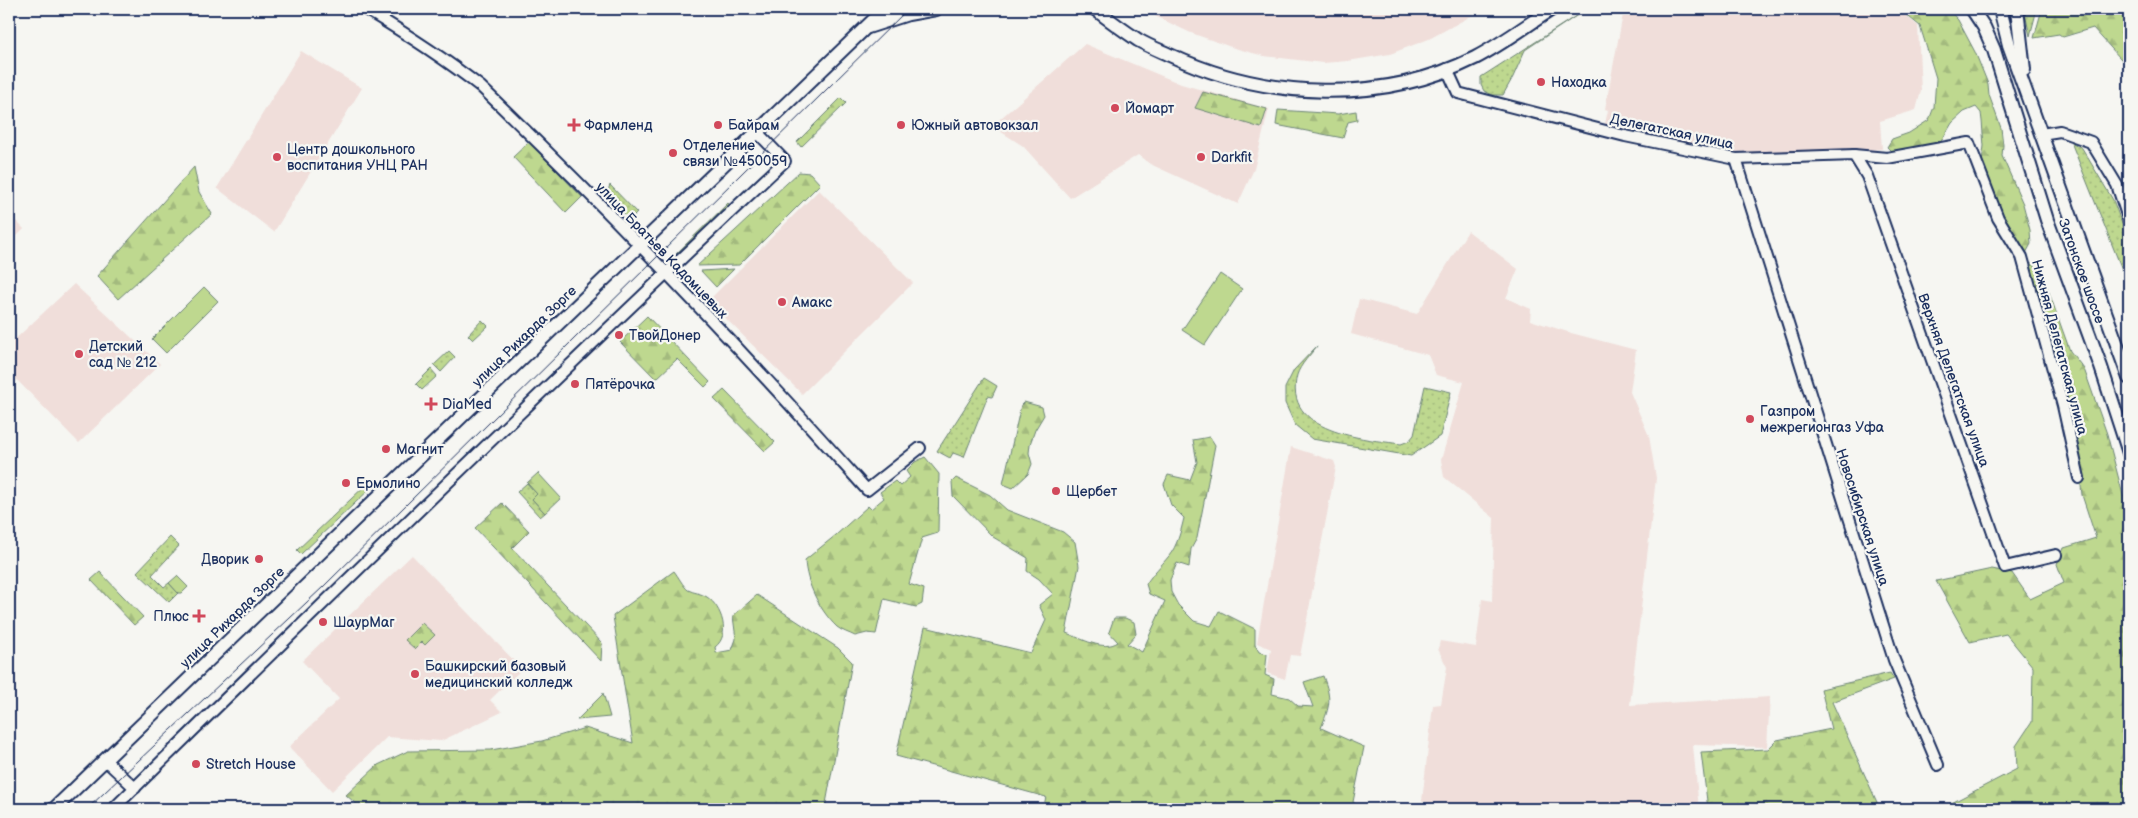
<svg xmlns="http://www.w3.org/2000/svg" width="2138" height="818" font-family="'Balsamiq Sans',sans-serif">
	<defs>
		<pattern id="grass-dots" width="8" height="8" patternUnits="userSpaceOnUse" patternTransform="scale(1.25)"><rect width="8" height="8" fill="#bed88f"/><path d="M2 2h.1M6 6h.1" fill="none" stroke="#a3ba7e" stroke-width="1.8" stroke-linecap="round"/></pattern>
		<pattern id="forest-firs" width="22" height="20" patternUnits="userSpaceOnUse" patternTransform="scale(1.25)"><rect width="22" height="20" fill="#bed88f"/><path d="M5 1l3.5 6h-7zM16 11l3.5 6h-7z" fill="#a3ba7e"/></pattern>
	</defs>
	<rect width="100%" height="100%" fill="#f6f6f2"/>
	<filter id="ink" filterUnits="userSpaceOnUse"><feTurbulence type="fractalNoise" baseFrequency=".02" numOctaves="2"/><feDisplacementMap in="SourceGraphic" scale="10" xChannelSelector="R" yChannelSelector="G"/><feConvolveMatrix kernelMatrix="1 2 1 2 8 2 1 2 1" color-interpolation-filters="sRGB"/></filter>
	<g filter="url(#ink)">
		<g fill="#f0deda">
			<path d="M1148,9H1484L1429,39L1390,54L1348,61L1323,63L1264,56L1234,48L1191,33L1157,17Z"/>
			<path d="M1624,9H1898L1918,26L1921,91L1916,110L1880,121L1882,149L1850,152L1751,154L1722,150V153L1687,146V142L1605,124L1608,110L1605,109Z"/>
			<path d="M1085,44L1181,84L1269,109L1254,169L1238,204L1150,164L1138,155L1070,198L1023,146L992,126Z"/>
			<path d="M301,51L362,88L274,232L217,188Z"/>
			<path d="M819,190L913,283L802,394L708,301Z"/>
			<path d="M9,214L24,229L9,244Z"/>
			<path d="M1468,231L1518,269L1506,298L1531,309L1530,320L1571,333L1636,350L1630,392L1649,436L1656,478L1630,705L1770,697L1767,747L1693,745L1699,809H1444L1422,801L1433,705L1441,704L1447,667L1438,649L1440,641L1476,647L1482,599L1492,601L1494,518L1444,477L1441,460L1464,382L1436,375L1428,355L1351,334L1359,299L1417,314Z"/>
			<path d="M74,284L160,364L79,443L9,372V345Z"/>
			<path d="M1291,447L1334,461L1336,467L1300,656L1290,655L1285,679L1267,673L1271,649L1257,643Z"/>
			<path d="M412,555L522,669L490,700L502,712L441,741L387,737L332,791L289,747L339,699L302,661Z"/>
		</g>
		<g fill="url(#grass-dots)" stroke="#6c8476">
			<path d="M2024,9H2037L2030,36Z"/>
			<path d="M1579,14L1525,50L1513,77L1503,95H1493L1484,91L1481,85V77Z"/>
			<path d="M2071,142L2082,148L2113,200L2129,243V287Z"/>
			<path d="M610,185L637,213L630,220L608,198L607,193Z"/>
			<path d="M482,320L488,326L473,340L468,335Z"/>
			<path d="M1317,346C1311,354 1300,365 1297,375C1282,433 1365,439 1401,444L1409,441L1414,435L1425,386L1451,392L1440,436L1411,456L1312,439L1295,425L1285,403V388L1294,370Z"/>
			<path d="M449,351L455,357L441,372L434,365Z"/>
			<path d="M431,369L437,376L422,390L416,384Z"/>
			<path d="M984,378L997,386L992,397L988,396L964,457L953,453L950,458L937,451Z"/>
			<path d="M527,483L537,494L532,499L545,513L540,517L517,492Z"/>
			<path d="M170,537L179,546L152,575L164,587L169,583L178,593L169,602L137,572Z"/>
		</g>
		<g fill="url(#forest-firs)" stroke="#6c8476">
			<path d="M1899,9H1948L1958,20L1975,52L1988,84L1989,95L2001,128L2003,145L2002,156L2023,204L2030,230L2031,244L2025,255L2001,217L1982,161L1984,146L1982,121L1981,113L1976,107L1964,112L1952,123L1942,140L1921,149L1892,152L1887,147L1892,139L1909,133L1929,120L1934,107L1936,78L1920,26Z"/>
			<path d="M2042,9H2129V68L2093,28L2063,37L2059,34L2034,38Z"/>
			<path d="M1203,92L1267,109L1261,128L1195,108Z"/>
			<path d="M841,98L846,103L801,147L797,142Z"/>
			<path d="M1278,110L1338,114L1356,111L1357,120L1348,122L1343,138L1276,125Z"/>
			<path d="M529,142L582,197L566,213L513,157Z"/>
			<path d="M194,167L199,192L212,214L118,299L97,276Z"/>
			<path d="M799,172L810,173L820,184L739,265L697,266Z"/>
			<path d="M728,203L731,206L679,257L676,254Z"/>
			<path d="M2028,262L2035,266L2047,287L2070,351L2084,369L2107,434L2129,518V809H1940L2017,769L2016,746L2032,722L2033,667L2006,634L1970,642L1936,581L1992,569L2012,573L2030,599L2064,583L2057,564L2064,548L2096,538L2082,495L2077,448Z"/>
			<path d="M734,269L716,287L701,271Z"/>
			<path d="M647,316L710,382L705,387L677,359L656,379L620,342Z"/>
			<path d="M724,390L775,442L765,451L714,399Z"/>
			<path d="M1024,402L1042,407L1044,415L1035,430L1030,444L1029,453L1032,464L1028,474L1013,488L1003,484L1021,405Z"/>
			<path d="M1210,437L1215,445L1197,538L1191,549L1189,567L1177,563L1170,580L1171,592L1178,605L1194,621L1211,626L1219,611L1255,629V645L1259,652L1267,654L1265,675L1274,679L1272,694L1289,698L1298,706L1313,707L1304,682L1323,676C1332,700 1330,705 1321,728L1364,747L1353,802L1362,809H1043L1046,797L896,756L925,627L1031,653L1046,620L1039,605L1053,594L1039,579L1027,571L1028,558L993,537L953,496L952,482L956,478L990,495L1007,510L1063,532L1075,542L1079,566L1066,633C1081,638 1103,652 1118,642L1109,632L1114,618H1125L1134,622L1136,634L1127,644L1142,652L1165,601L1149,594L1146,584C1154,572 1160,567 1169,556C1177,546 1181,531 1184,518L1171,505L1164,484L1168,475L1190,480L1197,462L1193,440Z"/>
			<path d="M925,457L939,474L938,533L922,538L909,584L924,589L922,604L916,607L884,599L876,634L867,633L855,636C849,633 842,631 837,627C820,611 806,583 805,560L836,535L868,506L871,509L884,498L880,492L895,481L900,486L910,477L906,471L915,462Z"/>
			<path d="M538,473L561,498L545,513L532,499L537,494L527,483Z"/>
			<path d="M368,483L372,487L301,554L297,550Z"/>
			<path d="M502,503L529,531L512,548L602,643L601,661L475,528Z"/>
			<path d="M674,571C678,576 683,586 688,590C694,593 701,593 707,597C722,607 731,635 715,647L716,653L732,650L736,639L733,616L757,595L838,648L852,662L825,809H362L346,795L378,765L408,751L491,750L542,741L585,728L633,743L613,616Z"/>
			<path d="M100,572L143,617L134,625L91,580Z"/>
			<path d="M422,623L435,635L425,645L422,642L415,649L405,640Z"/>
			<path d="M1890,673L1894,679L1832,702L1880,809H1708L1701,752L1768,749L1777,740L1831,729L1821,689Z"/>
		</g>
		<g fill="#bed88f" stroke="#6c8476">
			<path d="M1220,274L1242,289L1205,345L1182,330Z"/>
			<path d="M204,287L218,301L166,353L152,339Z"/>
			<path d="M177,576L188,587L182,593H178L169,583Z"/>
			<path d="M603,693L610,717L577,720L603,694Z"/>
		</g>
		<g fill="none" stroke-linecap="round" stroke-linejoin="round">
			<defs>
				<g id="minor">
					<path d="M365,9C405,33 444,58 481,87C615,216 743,351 867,490L920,448"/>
					<path d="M1447,69L1458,93L1625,136L1736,159L1854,155L1887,158L1969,143L1998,218L2022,257L2063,406L2079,478"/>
					<path d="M2041,134L2060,131L2091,142L2117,185L2129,221"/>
					<path d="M1854,155L1867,176L2005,567L2056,555"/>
					<path d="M1736,159L1894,660L1938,765"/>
					<path d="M105,760L135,788"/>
					<path d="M113,809C335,591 558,374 785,161L757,132"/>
				</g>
				<g id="major">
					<path d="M1095,9C1108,19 1123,30 1138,40C1148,46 1161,51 1172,56C1265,99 1381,105 1475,58C1502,44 1527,25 1552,9"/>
					<path d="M1972,9L1984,27L1994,50L2047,220L2101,367L2129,453"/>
					<path d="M2000,9L2009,45L2129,378"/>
					<path d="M2017,9L2024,70"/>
					<path d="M868,27L908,14L936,9"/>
					<path d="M54,809L885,9"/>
				</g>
			</defs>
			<use href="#minor" stroke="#1b2f5e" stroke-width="14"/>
			<use href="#major" stroke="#1b2f5e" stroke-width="16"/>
			<use href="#minor" stroke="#f6f6f2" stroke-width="10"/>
			<use href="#major" stroke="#f6f6f2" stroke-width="12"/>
			<path stroke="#1b2f5e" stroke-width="1" d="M87,809L323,587L908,9"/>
		</g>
	</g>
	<g fill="#d1495b" stroke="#f6f6f2" stroke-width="2">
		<circle cx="1541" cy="82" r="5"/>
		<circle cx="1115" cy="108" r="5"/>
		<path d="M571.5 117.5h5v5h5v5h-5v5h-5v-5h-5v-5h5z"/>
		<circle cx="718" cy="125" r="5"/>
		<circle cx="901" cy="125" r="5"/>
		<circle cx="673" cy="153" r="5"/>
		<circle cx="277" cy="157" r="5"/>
		<circle cx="1201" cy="157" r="5"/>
		<circle cx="782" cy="302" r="5"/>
		<circle cx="619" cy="335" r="5"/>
		<circle cx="79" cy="354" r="5"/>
		<circle cx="575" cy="384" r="5"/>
		<path d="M428.5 396.5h5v5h5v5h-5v5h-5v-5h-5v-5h5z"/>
		<circle cx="1750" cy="419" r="5"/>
		<circle cx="386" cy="449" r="5"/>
		<circle cx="346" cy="483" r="5"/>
		<circle cx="1056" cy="491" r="5"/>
		<circle cx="259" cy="559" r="5"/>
		<path d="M196.5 608.5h5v5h5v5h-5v5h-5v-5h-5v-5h5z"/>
		<circle cx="323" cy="622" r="5"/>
		<circle cx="415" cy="674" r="5"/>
		<circle cx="196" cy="764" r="5"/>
	</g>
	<g text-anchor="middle" stroke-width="4.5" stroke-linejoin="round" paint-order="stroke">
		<g font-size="14" fill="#1b2f5e" stroke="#f6f6f2" text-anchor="start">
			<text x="1551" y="87">Находка</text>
			<text x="1125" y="113">Йомарт</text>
			<text x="584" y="130">Фармленд</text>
			<text x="728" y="130">Байрам</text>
			<text x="911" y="130">Южный автовокзал</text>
			<text x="683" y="150">Отделение<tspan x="683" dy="16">связи №450059</tspan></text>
			<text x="287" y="154">Центр дошкольного<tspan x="287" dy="16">воспитания УНЦ РАН</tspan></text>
			<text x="1211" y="162">Darkfit</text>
			<text x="792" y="307">Амакс</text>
			<text x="629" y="340">ТвойДонер</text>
			<text x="89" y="351">Детский<tspan x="89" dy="16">сад № 212</tspan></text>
			<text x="585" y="389">Пятёрочка</text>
			<text x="442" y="409">DiaMed</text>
			<text x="1760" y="416">Газпром<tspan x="1760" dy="16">межрегионгаз Уфа</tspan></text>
			<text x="396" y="454">Магнит</text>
			<text x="356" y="488">Ермолино</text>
			<text x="1066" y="496">Щербет</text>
			<text x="249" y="564" text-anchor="end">Дворик</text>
			<text x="189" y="621" text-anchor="end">Плюс</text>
			<text x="333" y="627">ШаурМаг</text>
			<text x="425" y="671">Башкирский базовый<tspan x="425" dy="16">медицинский колледж</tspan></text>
			<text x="206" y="769">Stretch House</text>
		</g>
		<g font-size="14" fill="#1b2f5e" stroke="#f6f6f2">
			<text transform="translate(1672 131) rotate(12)" y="5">Делегатская улица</text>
			<text transform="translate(662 250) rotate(46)" y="5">улица Братьев Кадомцевых</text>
			<text transform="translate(2082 271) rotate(70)" y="5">Затонское шоссе</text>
			<text transform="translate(524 336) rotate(-44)" y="5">улица Рихарда Зорге</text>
			<text transform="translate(2060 347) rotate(75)" y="5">Нижняя Делегатская улица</text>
			<text transform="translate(1954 380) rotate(70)" y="5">Верхняя Делегатская улица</text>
			<text transform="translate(1863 517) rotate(72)" y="5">Новосибирская улица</text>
			<text transform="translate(232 617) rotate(-44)" y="5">улица Рихарда Зорге</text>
		</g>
	</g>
	<rect width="2138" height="818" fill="none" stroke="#f6f6f2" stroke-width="30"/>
	<rect x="15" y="15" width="2108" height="788" fill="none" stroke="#1b2f5e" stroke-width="2" filter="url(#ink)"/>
</svg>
